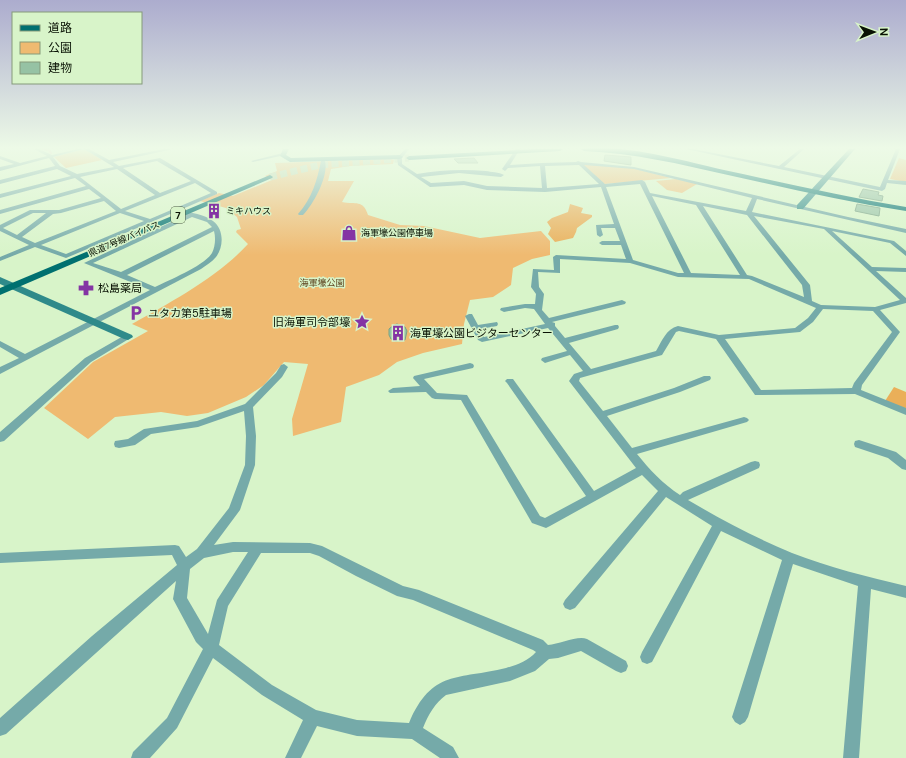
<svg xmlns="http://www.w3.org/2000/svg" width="906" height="758" font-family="'DM Sans','Noto Sans JP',sans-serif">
	<rect width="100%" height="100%" fill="#d8f4c9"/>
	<g fill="#efba71">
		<path d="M80,150H86L102,160L66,168L54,157Z"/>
		<path d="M899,158L906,160V182L890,179Z"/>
		<path d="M390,159L394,160L393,164L350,166L331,169L328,181H354L342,202C356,205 363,199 368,215L400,225L424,226L480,238L541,231L550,241V255L532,259L513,268L511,285L493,297L470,300L464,324L462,344L423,353L397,362L379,375L346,387L341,422L293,436L292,419L308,364L284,362L264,385L246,397L208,413L187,416L161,412L115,417L88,439L44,408L93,362L148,331L132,324C171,302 218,277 248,244L236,232L237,230L241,229L237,217L226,208L200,201L219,193L233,196L272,180L265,176L277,171L275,163Z"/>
		<path d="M582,164L632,168L671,178L605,184L602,183Z"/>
		<path d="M676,179L697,184L682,193L667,190L656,181Z"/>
	</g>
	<g fill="#eaaf59">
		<path d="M570,204L583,208L581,213L592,215V217L577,228L576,232L573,238L555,242L548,234L551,228L547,222L552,218L568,212Z"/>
		<path d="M894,387L906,392V410L885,401Z"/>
	</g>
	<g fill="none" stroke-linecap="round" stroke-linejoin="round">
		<path stroke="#f3a0a6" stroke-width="2" d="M43,149L49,150L51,153"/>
	</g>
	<g fill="#96c2a4" stroke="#78a285">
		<path d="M605,155L631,157V165L604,161Z"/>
		<path d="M474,158L478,163H458L454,159Z"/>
		<path d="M863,189L879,192L878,195L883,196L882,201L859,197Z"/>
		<path d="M857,204L880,208L879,216L855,211Z"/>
		<path d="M397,324L405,327L407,331L405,340L396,341L391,339L389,335V329L394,325Z"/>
	</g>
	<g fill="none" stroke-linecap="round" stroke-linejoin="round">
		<path stroke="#b9d2ab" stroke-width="7" stroke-dasharray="7 3.5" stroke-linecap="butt" d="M270,177L320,165L409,158"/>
		<g fill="#75aaa9" fill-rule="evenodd">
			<path d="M34,149H39L52,155L78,149H89L109,160L164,149H171L169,150L113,162L119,166L160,158L217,192V194L180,210C191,213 204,214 213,221C224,229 224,247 216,257C212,262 206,265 201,269L0,374V367L19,358L0,347V341L25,354L150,290L84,263L186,215L175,212L66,258L35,247L0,261V257L29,245L0,231V225L30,210H59L101,198L89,189L0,214V210L86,186L75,178L0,198V194L71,176L57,169L0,184V180L55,166L49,158L0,171V167L14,164L0,159V156L20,163L47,156ZM84,149L114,167L77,174L60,166L53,157ZM157,161L191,181L160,193L123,168ZM117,169L155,195L121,209L80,177ZM195,183L211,193L150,219L125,211ZM104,201L116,211L35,243L22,237L53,214L61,213ZM33,213H46L17,235L3,228ZM120,213L144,221L66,254L41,245ZM192,217L207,222L212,227L121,272L93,263ZM214,231C216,238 215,247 212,253C204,266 169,280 155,287L127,275Z"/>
			<path d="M405,149H409L402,158V164L417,174C440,170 462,169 486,171C491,172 499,172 504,175L501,177L459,173L421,177L431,183L464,181L487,186L542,188L540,166L508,168L505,171L502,169L516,149H520L510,165L542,163L576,162L578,161L581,162L634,167L848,217L906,229V233L757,199L752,212L894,241L906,251V256L890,243L832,231L872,267L906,268V272L876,271L906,298V303L880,310L900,332L862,385L861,390L906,408V415L855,394L755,395L716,339L679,331L676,332L662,355L580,378L579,381L603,411L674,388L704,376H710L711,378L710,380L680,392L607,416L632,448L744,417L747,418L749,420L747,422L637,454C649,469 663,484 680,495L683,492L751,462L755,461L759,462L760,465L759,468L688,500C722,520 756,538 792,553C828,567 868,577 906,586V598L871,589L859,758H843L858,586L793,564L748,717L745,722L740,725L735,722L732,717L782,560L721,531L652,662L647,664L642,662L640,657L642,652L712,526L666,497L575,608L570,610L565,608L563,604L565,600L658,491L642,475L550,526L546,528L532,523L461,400L435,399L432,398L426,392L390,393L388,391L393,388L420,386L413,378L414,376L470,363L473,364L474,366L473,368L424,379L437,393L467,395L540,516L545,518L586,496L507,383L505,381L507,379H513L594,491L636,468L569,381L574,374L583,371L570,355L545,363L541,360L542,358L567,351L548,328L482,342L478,340L465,316L469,314H472L478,325L497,322L498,324L497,326L480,329L484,337L545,324L534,309L525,308L504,312L500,310L501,308L525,304H535L536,294L531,287L533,269L554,270L553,257L556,255L626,259L621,245H602L599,243L602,241H620L615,228H601L603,235L600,237L597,235L596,225L614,224L601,187L545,192L487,190L464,185L430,187L398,165L397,158ZM579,165L599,184L547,188L545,166ZM584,165L634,169L752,198L746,211L650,193L645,182L642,180L605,184ZM640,184L684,273H678L633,260L606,187ZM652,196L696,205L740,275L691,273ZM703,206L747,215L802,285L804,297L752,276L747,275ZM754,216L824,229L900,300L875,307L821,305L812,301L810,285ZM560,259L630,263L678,277L749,279L816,308L808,318L795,328L719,335L678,326C666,329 662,341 656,351L591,369L569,343L618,329L619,327L618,325H615L565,338L555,326V323L552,322L625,304L626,302L622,300L549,318L542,310L544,294L539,287L538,272L560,273ZM823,309L873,311L892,332L854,383L852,388L761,390L725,339L800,332L813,322Z"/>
			<path d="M686,149H693L779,166L800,149H804L784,167L880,187L896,149H900L888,180L906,181V185L887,183L885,189L882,191Z"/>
			<path d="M283,153H285V155L253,162L251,161Z"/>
			<path d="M321,161H325C329,176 313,205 303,215H299L298,214C312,198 317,181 321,161Z"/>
			<path d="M125,335H128L132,337L91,362L4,441L0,442V432L85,358Z"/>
			<path d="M284,364L288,367L282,377L253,407L256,436L255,465L240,510L214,545L233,542L310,543L322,546L403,586L419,590L543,640L548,645C560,644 578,635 587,639L626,661L628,666L626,671L621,673L616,671L581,651L558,658L549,659L535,671L510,681L446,695C435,703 428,715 423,728L453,747L459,758H440L412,739L357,736L317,726L301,758H285L303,720L262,695L213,658L177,728L150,758H131L133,752L167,718L203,649L196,642L173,599L176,581L6,734L0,736V718L92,636L177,565L172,555L0,563V553L175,545L179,546L186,557L197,549L229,508L245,465L246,436L244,411L198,427L151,434L135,445L119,448L115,447L114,444L115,441L128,439L144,429L197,421L245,404L276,373L281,365ZM233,552H248L217,600L208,634L187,598L190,569L204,558ZM261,553H310L319,556L356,576L397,596L413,600L533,650L536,652C528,661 517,665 506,668C458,680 432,669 409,723L357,720L316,710L272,685L219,645L228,606Z"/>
			<path d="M859,440L896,452L906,460V470L902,469L888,458L855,447L854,444L855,441Z"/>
		</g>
		<g fill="#2f8a8a" fill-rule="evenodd">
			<path d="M283,149H289L286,155L291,158L400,155L403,157L400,159L290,162L280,156Z"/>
			<path d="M849,149H855L803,209H797V205Z"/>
			<path d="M0,277L132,335L133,337L128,340L124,339L0,284Z"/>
		</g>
		<g fill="#007070" fill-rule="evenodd">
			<path d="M536,149H563L560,151L409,160L406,158L409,156Z"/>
			<path d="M581,149C621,143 684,161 724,170C785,183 845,197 906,207V211C846,202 787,188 728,175C680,164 633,153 584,151Z"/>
			<path d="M270,175L273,177L272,178L0,295V288Z"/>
		</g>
	</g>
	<linearGradient id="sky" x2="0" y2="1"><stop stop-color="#acacce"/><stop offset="0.58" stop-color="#edfae7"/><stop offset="1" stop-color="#edfae7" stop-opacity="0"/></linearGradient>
	<rect width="906" height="255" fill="url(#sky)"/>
	<defs>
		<symbol id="building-bare" viewBox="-9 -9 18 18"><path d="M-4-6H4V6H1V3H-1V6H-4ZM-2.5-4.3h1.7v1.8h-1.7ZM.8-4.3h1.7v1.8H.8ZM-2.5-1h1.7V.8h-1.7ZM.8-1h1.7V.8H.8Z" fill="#8434a4" stroke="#d8f4c9" stroke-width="2.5" paint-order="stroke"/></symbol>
		<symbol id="shop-bare" viewBox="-9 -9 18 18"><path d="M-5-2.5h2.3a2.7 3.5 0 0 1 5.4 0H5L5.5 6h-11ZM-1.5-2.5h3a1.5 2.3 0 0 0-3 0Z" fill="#8434a4" stroke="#d8f4c9" stroke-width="2.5" paint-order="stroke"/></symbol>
		<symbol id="pharmacy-bare" viewBox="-9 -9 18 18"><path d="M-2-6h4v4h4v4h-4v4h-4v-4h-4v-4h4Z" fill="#8434a4" stroke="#d8f4c9" stroke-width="2.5" paint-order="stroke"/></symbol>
		<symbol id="parking-bare" viewBox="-9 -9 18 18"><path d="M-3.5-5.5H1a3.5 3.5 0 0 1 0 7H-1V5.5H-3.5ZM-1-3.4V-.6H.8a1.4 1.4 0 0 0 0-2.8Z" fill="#8434a4" stroke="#d8f4c9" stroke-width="2.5" paint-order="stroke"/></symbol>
		<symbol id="sight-bare" viewBox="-9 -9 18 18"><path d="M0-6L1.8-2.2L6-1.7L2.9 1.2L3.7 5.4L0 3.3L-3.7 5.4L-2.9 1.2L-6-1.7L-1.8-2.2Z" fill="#8434a4" stroke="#d8f4c9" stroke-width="2.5" paint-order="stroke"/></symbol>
	</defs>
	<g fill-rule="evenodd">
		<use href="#building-bare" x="203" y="200" width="22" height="22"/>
		<use href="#shop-bare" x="338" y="222" width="22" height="22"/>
		<use href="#pharmacy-bare" x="75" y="277" width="22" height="22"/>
		<use href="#parking-bare" x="125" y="302" width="22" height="22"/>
		<use href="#sight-bare" x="351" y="311" width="22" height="22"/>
		<use href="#building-bare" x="387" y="322" width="22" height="22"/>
	</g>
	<g text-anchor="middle" stroke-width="3" stroke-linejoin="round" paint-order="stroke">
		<g font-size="9" fill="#091204" stroke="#d8f4c9" text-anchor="start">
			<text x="226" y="214">ミキハウス</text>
			<text x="361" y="236">海軍壕公園停車場</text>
		</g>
		<g font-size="9" fill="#091204" stroke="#d8f4c9">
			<text transform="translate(124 239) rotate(-23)" y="3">県道7号線バイパス</text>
		</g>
		<g font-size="9" fill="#5d4420" stroke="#d8f4c9">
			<text x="322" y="286">海軍壕公園</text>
		</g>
		<rect fill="#d8f4c9" stroke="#47563f" stroke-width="1" x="171" y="207" width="14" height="16" rx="3"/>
		<g font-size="10" font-weight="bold" fill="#091204">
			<text x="178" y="219">7</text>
		</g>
		<g font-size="11" fill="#091204" stroke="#d8f4c9" text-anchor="start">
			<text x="98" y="292">松島薬局</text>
			<text x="148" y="317">ユタカ第5駐車場</text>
			<text x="350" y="326" text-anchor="end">旧海軍司令部壕</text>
			<text x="410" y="337">海軍壕公園ビジターセンター</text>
		</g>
	</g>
	<rect x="12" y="12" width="130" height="72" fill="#d8f4c9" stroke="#859a7a"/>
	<rect x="20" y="25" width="20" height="6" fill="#007070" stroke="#859a7a"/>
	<text x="48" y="32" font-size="12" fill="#091204">道路</text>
	<rect x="20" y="42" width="20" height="12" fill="#efba71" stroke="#859a7a"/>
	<text x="48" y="52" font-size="12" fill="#091204">公園</text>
	<rect x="20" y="62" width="20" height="12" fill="#96c2a4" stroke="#859a7a"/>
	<text x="48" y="72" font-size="12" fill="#091204">建物</text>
	<g transform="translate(874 32) rotate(89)" stroke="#d8f4c9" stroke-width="3" paint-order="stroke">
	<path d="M0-3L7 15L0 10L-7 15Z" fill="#091204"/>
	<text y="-6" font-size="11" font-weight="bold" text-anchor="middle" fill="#091204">N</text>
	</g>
</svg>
